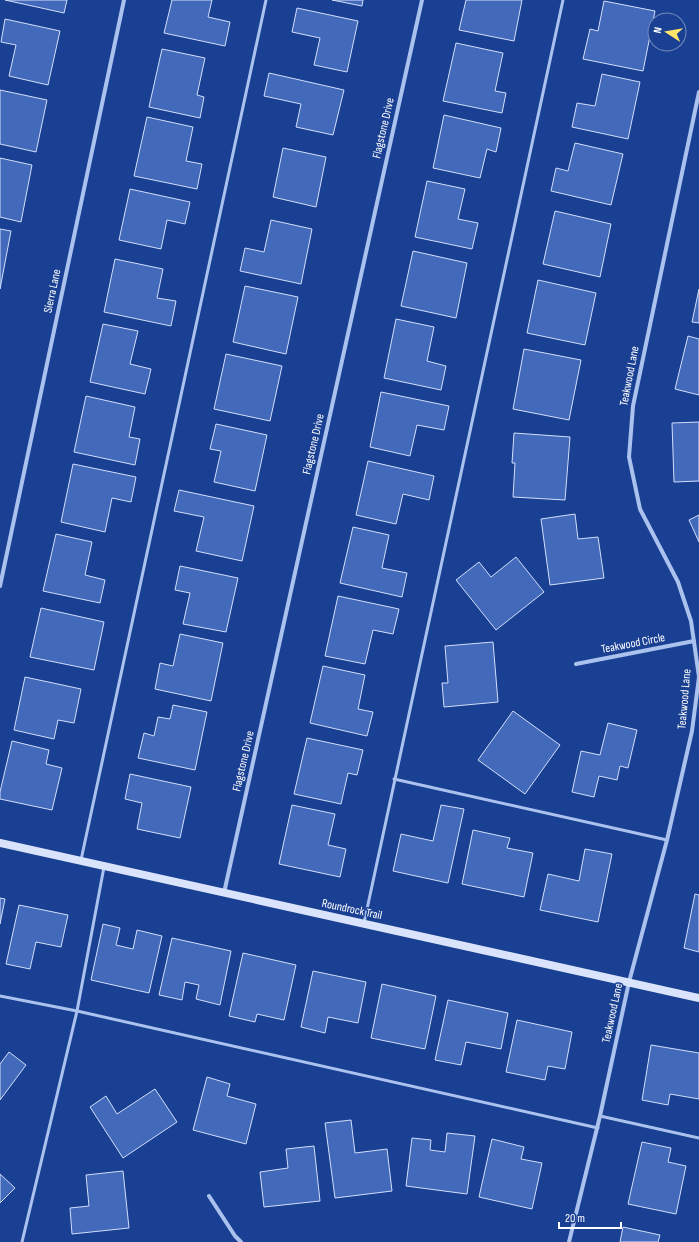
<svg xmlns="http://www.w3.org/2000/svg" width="699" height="1242" font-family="'Sofia Sans Condensed',sans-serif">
	<rect width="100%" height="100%" fill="#1a4093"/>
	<g fill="#4369ba" stroke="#d2dffb">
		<path d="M5,0H67L64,13Z"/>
		<path d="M172,0H212L208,17L230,22L225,46L164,33Z"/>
		<path d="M332,0H363L362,6Z"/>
		<path d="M466,0H522L514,41L459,30Z"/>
		<path d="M604,1L655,11L643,71L583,59L590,29L598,31Z"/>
		<path d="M297,8L358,21L347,72L314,65L320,38L292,32Z"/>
		<path d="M5,19L60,31L48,85L9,76L16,45L1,42Z"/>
		<path d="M456,43L503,53L495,91L506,93L502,113L443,101Z"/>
		<path d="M162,49L205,58L197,95L204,97L200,118L149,107Z"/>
		<path d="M269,73L344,90L333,135L296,127L301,104L264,96Z"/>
		<path d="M602,74L640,82L628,139L572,127L577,103L595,106Z"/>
		<path d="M0,90L47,100L36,152L0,144Z"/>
		<path d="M444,115L501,128L496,152L487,149L480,178L433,168Z"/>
		<path d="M147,117L193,127L186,161L202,164L197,189L134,176Z"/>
		<path d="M575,143L623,154L611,205L551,191L556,168L568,171Z"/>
		<path d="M283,148L326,157L316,207L273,197Z"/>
		<path d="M0,158L32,165L21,222L0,217Z"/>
		<path d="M427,181L465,189L458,219L478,223L472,249L415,237Z"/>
		<path d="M130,189L190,202L185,224L167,220L161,249L119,240Z"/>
		<path d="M555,211L611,224L600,277L543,264Z"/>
		<path d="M271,220L312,229L301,284L240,271L245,248L264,252Z"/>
		<path d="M0,229L11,231L0,289Z"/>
		<path d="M413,251L467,263L456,318L401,306Z"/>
		<path d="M115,259L163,269L157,298L176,301L171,326L104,312Z"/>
		<path d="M538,280L596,293L585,345L527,333Z"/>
		<path d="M245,286L298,297L286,354L233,342Z"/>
		<path d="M699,289V323L692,322Z"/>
		<path d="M396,319L434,327L427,361L446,366L441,390L384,378Z"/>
		<path d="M103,324L138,331L130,364L151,369L145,394L90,382Z"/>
		<path d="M688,336L699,339V395L675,389Z"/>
		<path d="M524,349L581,360L569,420L513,409Z"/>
		<path d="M226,354L282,366L270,421L214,409Z"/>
		<path d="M381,392L449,406L444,430L417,425L410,456L370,447Z"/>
		<path d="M86,396L135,407L129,437L140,439L135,465L74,452Z"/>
		<path d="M699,422V481L674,482L672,423Z"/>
		<path d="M216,424L267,435L255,491L214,482L221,451L210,449Z"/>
		<path d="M514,433L570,437L565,500L513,497L515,463H512Z"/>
		<path d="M368,461L434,476L429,500L403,494L396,524L356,515Z"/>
		<path d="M73,464L136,477L131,502L112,498L105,532L61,522Z"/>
		<path d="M179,490L254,506L242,561L196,551L204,517L174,511Z"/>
		<path d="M575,514L578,539L598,537L604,578L550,585L541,519Z"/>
		<path d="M699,515V542L689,520Z"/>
		<path d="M353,527L389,535L382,568L407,573L402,597L340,583Z"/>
		<path d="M56,534L92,542L85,575L105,580L100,603L43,591Z"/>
		<path d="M516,557L544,592L496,630L456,580L479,562L491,577Z"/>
		<path d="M180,566L238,578L226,632L183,624L190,593L175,590Z"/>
		<path d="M338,596L399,609L393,634L373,630L365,664L325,656Z"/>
		<path d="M41,608L104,622L94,670L30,657Z"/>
		<path d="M180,634L223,643L211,701L155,689L160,663L173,666Z"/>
		<path d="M493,642L498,702L444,707L442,683H448L445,646Z"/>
		<path d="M323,666L365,675L358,709L373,712L367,736L310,723Z"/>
		<path d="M25,677L81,689L74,723L58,720L54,739L14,730Z"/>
		<path d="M173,705L207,712L195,770L138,758L144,733L154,736L158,717L170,719Z"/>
		<path d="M513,711L560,745L525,794L478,760Z"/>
		<path d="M608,723L637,730L628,768L620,766L617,780L599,776L594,797L572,792L581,751L600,755Z"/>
		<path d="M307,738L363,750L357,775L348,773L341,804L294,794Z"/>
		<path d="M12,741L49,750L46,764L62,768L52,810L0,799V792Z"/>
		<path d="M130,774L191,787L180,838L137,829L142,803L125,799Z"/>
		<path d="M292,805L335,814L328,845L346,849L340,877L279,864Z"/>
		<path d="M441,805L464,809L448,883L393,871L401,834L433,841Z"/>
		<path d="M473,830L510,838L507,848L533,853L524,897L462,884Z"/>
		<path d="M585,849L612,854L598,922L540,910L548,874L579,881Z"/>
		<path d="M695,894L699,895V952L684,948Z"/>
		<path d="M0,898L5,899L0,924Z"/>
		<path d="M19,905L68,915L61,947L36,942L30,969L6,964Z"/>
		<path d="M103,924L120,928L116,945L133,949L137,930L162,936L149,993L91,980Z"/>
		<path d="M172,938L231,951L220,1005L196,999L199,985L185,982L182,1000L159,995Z"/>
		<path d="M243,953L296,965L284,1020L257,1014L255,1022L229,1016Z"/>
		<path d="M313,971L366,982L358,1023L328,1017L325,1033L301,1027Z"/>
		<path d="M382,984L436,996L425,1049L371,1038Z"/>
		<path d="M448,1000L508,1013L501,1049L466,1042L461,1065L435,1060Z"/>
		<path d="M517,1020L572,1032L565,1069L548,1066L545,1080L506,1072Z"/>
		<path d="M651,1045L699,1053V1099L670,1094L668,1105L642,1100Z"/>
		<path d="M9,1052L26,1065L0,1100V1064Z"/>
		<path d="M207,1077L230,1084L227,1096L256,1104L246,1144L193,1130Z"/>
		<path d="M155,1089L177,1122L123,1158L90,1107L106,1096L117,1114Z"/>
		<path d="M351,1120L355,1153L387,1149L392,1191L335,1198L325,1123Z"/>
		<path d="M447,1133L475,1136L467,1194L406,1186L412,1138L431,1140L430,1150L445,1152Z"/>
		<path d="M492,1139L524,1147L521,1159L542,1163L532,1209L479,1197Z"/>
		<path d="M642,1142L671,1148L668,1162L686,1166L676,1214L628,1204Z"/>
		<path d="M314,1146L320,1201L264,1207L260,1172L288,1168L286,1149Z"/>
		<path d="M123,1171L129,1228L72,1234L70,1208L89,1206L86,1175Z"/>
		<path d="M0,1174L15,1188L0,1203Z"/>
		<path d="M623,1227L660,1235L658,1242H620Z"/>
	</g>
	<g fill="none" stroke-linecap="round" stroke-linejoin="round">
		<g stroke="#abc2ef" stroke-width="3">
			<path d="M394,779L667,840"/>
			<path d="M81,860L266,0"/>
			<path d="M364,923L563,0"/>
			<path d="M0,996L77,1011L598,1128"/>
			<path d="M600,1116L699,1138"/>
			<path d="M22,1242L77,1011L104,867"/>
		</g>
		<g stroke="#abc2ef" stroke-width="4">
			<path d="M0,586L124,0"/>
			<path d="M576,664L694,641"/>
			<path d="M224,893L422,0"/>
			<path d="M209,1196L235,1236L241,1242"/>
			<path d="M569,1242L600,1116L629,982L667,840L692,731L699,677L691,621L678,582L640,509L629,457L633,406L699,92"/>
		</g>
		<path stroke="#d9e3fb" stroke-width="8" d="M0,843L699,998"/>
	</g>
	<g text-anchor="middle" stroke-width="3" stroke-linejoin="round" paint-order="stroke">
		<g font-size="12" fill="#fff" stroke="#1a4093">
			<text transform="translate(383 128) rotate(-77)" y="4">Flagstone Drive</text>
			<text transform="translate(52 291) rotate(-78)" y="4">Sierra Lane</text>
			<text transform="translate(629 376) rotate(-79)" y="4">Teakwood Lane</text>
			<text transform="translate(313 444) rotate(-77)" y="4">Flagstone Drive</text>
			<text transform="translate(633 643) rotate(-11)" y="4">Teakwood Circle</text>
			<text transform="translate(684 699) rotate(-85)" y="4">Teakwood Lane</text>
			<text transform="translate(243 761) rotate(-77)" y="4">Flagstone Drive</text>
			<text transform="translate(352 909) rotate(12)" y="4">Roundrock Trail</text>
			<text transform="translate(612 1013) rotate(-78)" y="4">Teakwood Lane</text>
		</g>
	</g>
	<g transform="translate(667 32) rotate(282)"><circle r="19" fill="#1a4093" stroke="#768cbe"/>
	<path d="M0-3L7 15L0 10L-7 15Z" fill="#ffe66a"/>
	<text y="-6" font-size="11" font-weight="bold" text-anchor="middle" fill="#ffffff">N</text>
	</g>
	<path d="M559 1222v6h62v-6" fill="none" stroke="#ffffff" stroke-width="2"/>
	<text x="565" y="1222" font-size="12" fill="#ffffff" stroke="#1a4093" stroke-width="3" paint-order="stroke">20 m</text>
</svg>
